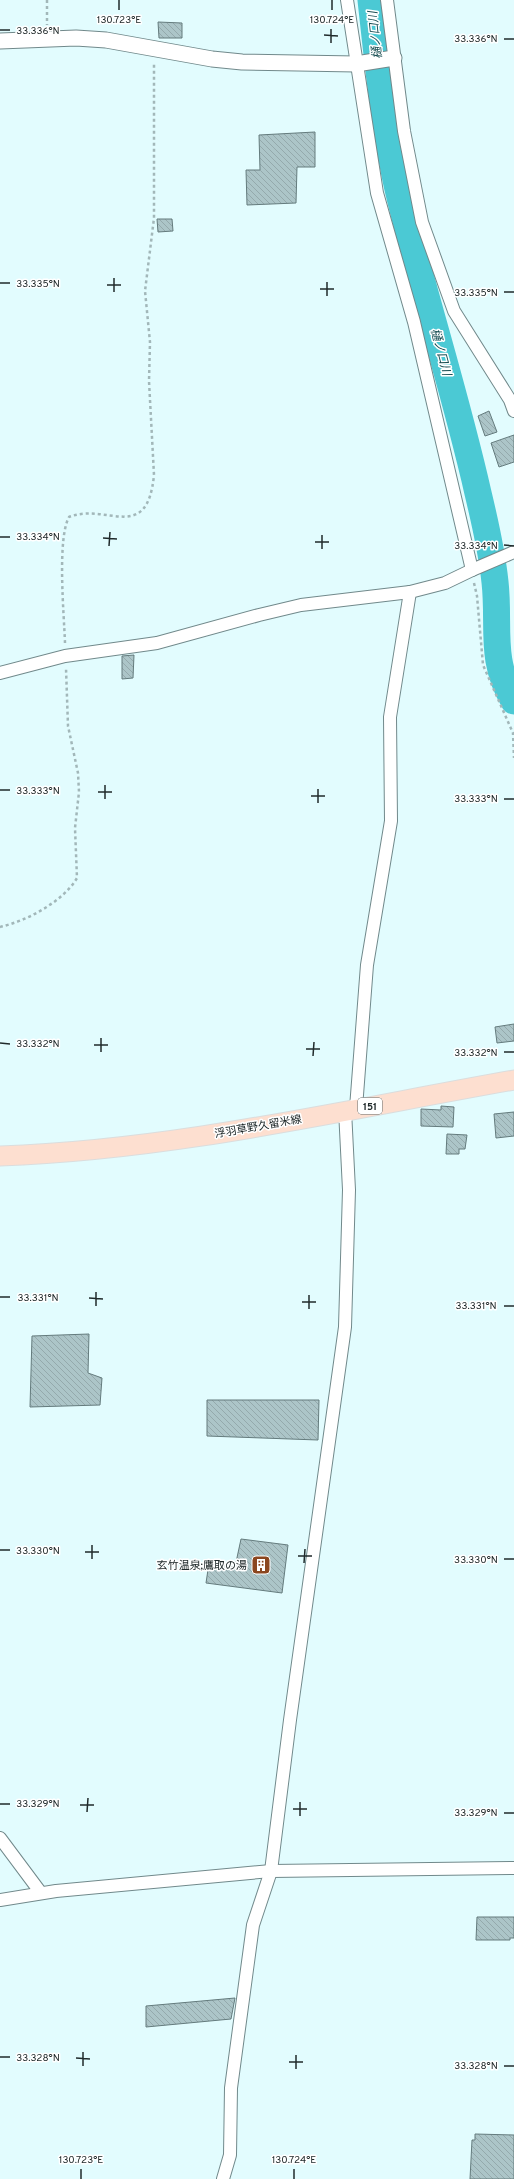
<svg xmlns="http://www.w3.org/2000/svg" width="514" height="2179" font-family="Overpass,'Noto Sans JP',sans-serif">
	<defs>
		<pattern id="building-back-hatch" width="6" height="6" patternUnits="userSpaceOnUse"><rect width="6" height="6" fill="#acc5c8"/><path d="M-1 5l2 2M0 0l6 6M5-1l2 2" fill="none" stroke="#94a9ac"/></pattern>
	</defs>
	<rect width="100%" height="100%" fill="#e2fcfe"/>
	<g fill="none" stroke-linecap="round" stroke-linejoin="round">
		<path stroke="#4bc9d4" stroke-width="27" d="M371,0C378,63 384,127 398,189C422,291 455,391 478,493C485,522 492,553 495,582C500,627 489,659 514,701"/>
	</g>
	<g fill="url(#building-back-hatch)" stroke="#647b7d">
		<path d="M158,22L182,23V38H159Z"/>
		<path d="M315,132V167H297L296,203L247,205L246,170H260L259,135Z"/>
		<path d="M157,219H172L173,231L158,232Z"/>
		<path d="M489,411L497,432L485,436L478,416Z"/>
		<path d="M514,435V462L499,467L491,443Z"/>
		<path d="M134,655L133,678L122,679V656Z"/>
		<path d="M514,1024V1041L497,1043L495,1027Z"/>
		<path d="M441,1106L454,1107L453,1127L421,1126V1109L441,1110Z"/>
		<path d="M514,1112V1136L496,1138L494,1114Z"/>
		<path d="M447,1134L467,1135L465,1149H459V1154H446Z"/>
		<path d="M89,1334L88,1373L102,1378L100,1405L30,1407L32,1336Z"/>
		<path d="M207,1400H319L318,1440L207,1436Z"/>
		<path d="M241,1539L288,1545L282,1593L206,1583L209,1563L235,1567Z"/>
		<path d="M477,1917H514V1938H510V1940H476Z"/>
		<path d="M235,1998L231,2019L146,2027V2006Z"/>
		<path d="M475,2134L514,2135V2179H470L472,2140H475Z"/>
	</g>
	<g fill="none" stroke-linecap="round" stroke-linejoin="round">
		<defs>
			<g id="minor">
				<path d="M387,0L404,131L422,222L454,311L510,400L514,411"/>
				<path d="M472,570L514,552"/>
				<path d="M0,673L65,656L157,643L259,615L301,605L410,592L445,583L472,570L414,322L377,193L347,0"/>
				<path d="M356,1108L367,965L391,821L390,717L410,592"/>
				<path d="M0,1838L41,1893"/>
				<path d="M0,1900L56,1891L271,1871L514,1868"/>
				<path d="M223,2179L230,2155L231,2088L253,1925L271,1871L290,1720L345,1327L349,1190L345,1110"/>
			</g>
			<path id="tertiary" d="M0,41L76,38L106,40L212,59L242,62L356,64L394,58"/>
			<path id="primary" d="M0,1156C173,1150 344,1110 514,1080"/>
		</defs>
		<use href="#minor" stroke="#71898b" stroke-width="14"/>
		<use href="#tertiary" stroke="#71898b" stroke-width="17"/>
		<use href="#primary" stroke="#dbdddd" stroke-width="21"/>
		<g stroke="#a2b7b9" stroke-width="2.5" stroke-dasharray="3 3" stroke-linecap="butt">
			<path d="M47,0V25"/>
			<path d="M474,583L477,596L483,665L513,733L514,758"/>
			<path d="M65,643C64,614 57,539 69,517C107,502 147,545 154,475L149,381L150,342L145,291L154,218V63"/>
			<path d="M0,927C26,921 63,902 77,878L75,828L79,792L78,773L68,726L66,668"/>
		</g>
		<use href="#minor" stroke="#fff" stroke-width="12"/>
		<use href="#tertiary" stroke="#fff" stroke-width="15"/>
		<use href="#primary" stroke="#fddfd0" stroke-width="19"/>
	</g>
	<path fill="none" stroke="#202a2b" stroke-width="1.5" d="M119,10V0M332,10V0M0,30H10M324,35L338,36M504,39H514M331,43V29M0,283H10M107,285H121M320,289H334M114,292V278M504,292H514M327,296V282M0,537H10M103,538L117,539M315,542H329M504,545L514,546M109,546L110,532M322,549V535M0,790H10M98,792H112M311,796H325M105,799V785M504,799H514M318,803V789M0,1043L10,1044M94,1045H108M306,1049H320M101,1052V1038M504,1052H514M313,1056L314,1042M0,1297H10M89,1298L103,1299M302,1302H316M96,1306V1292M504,1306H514M309,1309V1295M0,1550H10M85,1552H99M298,1556H312M92,1559V1545M504,1559H514M304,1563L305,1549M0,1804H10M80,1805H94M293,1809H307M87,1812L88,1798M504,1813H514M300,1816V1802M0,2057H10M76,2058L90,2059M289,2062H303M83,2066V2052M504,2066H514M296,2069V2055M81,2179V2169M294,2179V2169"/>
	<defs>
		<symbol id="building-square" viewBox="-11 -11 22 22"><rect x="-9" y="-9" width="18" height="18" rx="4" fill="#8b461f" stroke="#fff"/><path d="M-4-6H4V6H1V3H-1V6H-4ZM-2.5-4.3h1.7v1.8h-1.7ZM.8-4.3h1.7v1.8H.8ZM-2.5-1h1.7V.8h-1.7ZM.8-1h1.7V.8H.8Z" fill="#fff"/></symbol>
	</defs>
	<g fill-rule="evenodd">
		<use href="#building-square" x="250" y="1554" width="22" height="22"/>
	</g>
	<g text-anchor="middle" stroke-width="3" stroke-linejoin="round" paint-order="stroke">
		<rect fill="#fff" stroke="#636a6b" stroke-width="1" x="358" y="1098" width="24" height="16" rx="3"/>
		<g font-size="10" font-weight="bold" fill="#202a2b">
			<text x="370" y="1110">151</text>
		</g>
		<g font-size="11" fill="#202a2b" stroke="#fff">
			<text transform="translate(258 1126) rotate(-10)" y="4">浮羽草野久留米線</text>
		</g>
		<g font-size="11" fill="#202a2b" stroke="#fff" text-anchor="end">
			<text x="247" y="1569">玄竹温泉;鷹取の湯</text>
		</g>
		<g font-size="12" font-style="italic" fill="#164c51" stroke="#fff">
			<text transform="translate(375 35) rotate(-96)" y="4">樋ノ口川</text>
			<text transform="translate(441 352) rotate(75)" y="4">樋ノ口川</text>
		</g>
	</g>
	<g font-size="10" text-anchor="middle" fill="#202a2b" stroke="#fff" stroke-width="3" stroke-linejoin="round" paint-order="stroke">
		<text x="119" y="23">130.723°E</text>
		<text x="332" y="23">130.724°E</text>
		<text x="38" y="34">33.336°N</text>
		<text x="476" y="42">33.336°N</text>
		<text x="38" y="287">33.335°N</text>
		<text x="476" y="296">33.335°N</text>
		<text x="38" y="540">33.334°N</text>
		<text x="476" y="549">33.334°N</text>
		<text x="38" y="794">33.333°N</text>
		<text x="476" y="802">33.333°N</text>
		<text x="38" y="1047">33.332°N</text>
		<text x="476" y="1056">33.332°N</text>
		<text x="38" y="1301">33.331°N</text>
		<text x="476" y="1309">33.331°N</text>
		<text x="38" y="1554">33.330°N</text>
		<text x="476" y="1563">33.330°N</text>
		<text x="38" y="1807">33.329°N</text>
		<text x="476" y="1816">33.329°N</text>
		<text x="38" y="2061">33.328°N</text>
		<text x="476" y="2069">33.328°N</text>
		<text x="81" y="2163">130.723°E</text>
		<text x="294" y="2163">130.724°E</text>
	</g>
</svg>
